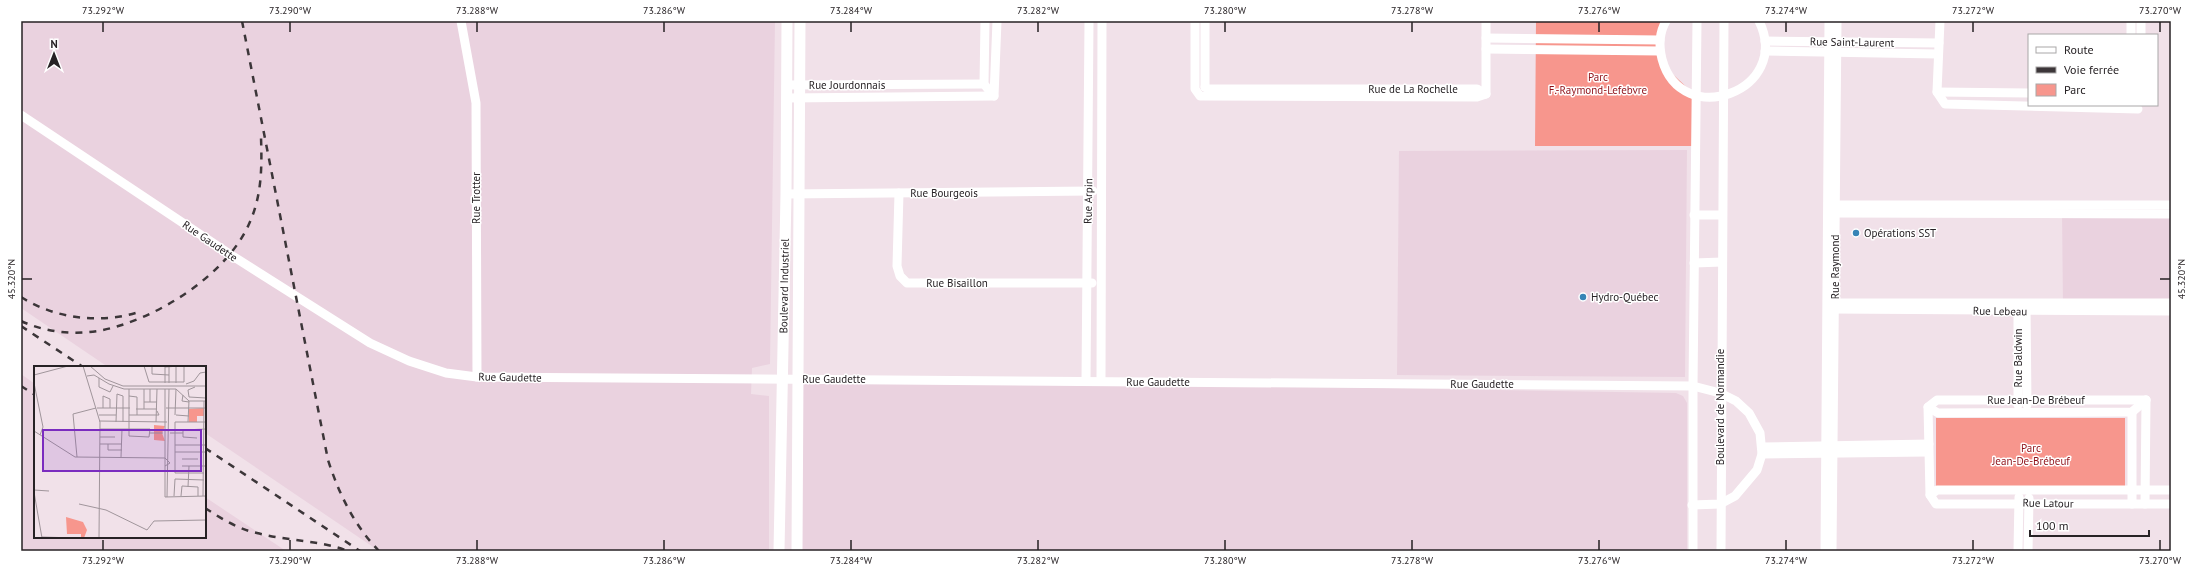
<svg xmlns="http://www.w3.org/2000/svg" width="2192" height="572" font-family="'PT Sans',sans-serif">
	<rect width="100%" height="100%" fill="#f1e1e9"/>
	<g fill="#ead2df">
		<path d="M21,21H775L770,364L752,368L751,394L769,396V551H379L205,433V367H108L21,308Z"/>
		<path d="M1687,150L1685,377L1397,375L1399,151Z"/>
		<path d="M2062,213L2171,214V303H2063Z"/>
		<path d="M21,374L35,384V537H205V497L286,551H21Z"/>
		<path d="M799,378L1676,393L1683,396L1687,403V551H797Z"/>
	</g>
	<g fill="#f7968d">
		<path d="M1536,21H1664V66L1694,94V146H1535Z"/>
		<rect x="1936" y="418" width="189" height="72"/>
	</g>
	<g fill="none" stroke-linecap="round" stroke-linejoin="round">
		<g stroke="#fff" stroke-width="9">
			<path d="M461,21L476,103L477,377"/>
			<path d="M985,21L984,84L988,89"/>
			<path d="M1195,21V89L1200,96L1477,97L1486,94V21"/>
			<path d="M1666,21C1659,33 1659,47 1662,59C1681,131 1793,91 1759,21"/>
			<path d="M1940,21L1937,92L1945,104L2138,109"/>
			<path d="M2131,35V21"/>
			<path d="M2141,35V21"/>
			<path d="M1486,38L1660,40"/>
			<path d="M1765,41L1939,43"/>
			<path d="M1486,49L1660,51"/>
			<path d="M1765,51L1938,54"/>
			<path d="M788,85L984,84"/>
			<path d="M1205,87L1208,89H1477L1486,94"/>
			<path d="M1205,87V21"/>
			<path d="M1937,92L2029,93"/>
			<path d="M994,96L997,21"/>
			<path d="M787,98L994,96"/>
			<path d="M21,115L231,255L370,343L409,361L446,373L477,377L1693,386L1720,393L1736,401L1749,413L1760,433L1762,454L1757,470L1735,496L1720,504L1692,505"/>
			<path d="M899,193L897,266L900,276L907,283H1092"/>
			<path d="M786,194L1093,191"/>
			<path d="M1830,205H2171"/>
			<path d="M1831,213L2171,214"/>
			<path d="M1694,215H1722"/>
			<path d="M1694,263L1722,262"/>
			<path d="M1828,303H2171"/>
			<path d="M2026,305L2027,405"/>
			<path d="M2018,306V405"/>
			<path d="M1830,309L2171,311"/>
			<path d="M1086,381L1089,21"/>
			<path d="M1101,381L1102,21"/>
			<path d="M2146,400H1937L1928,407L1930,495L1936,504H2171"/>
			<path d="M1928,407L1938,413L2132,412L2146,400"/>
			<path d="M2132,412V504"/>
			<path d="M1762,447L1929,444"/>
			<path d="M1762,454L1928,452"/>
			<path d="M1930,495L1937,490H2171"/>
			<path d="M2145,504L2146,400"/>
			<path d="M1693,551V386L1697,21"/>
			<path d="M1721,551L1724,21"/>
			<path d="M1825,551L1829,21"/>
			<path d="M1832,551L1837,21"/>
			<path d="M2018,551L2019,497"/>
			<path d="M2028,551L2029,498"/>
		</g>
		<g stroke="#fff" stroke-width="11">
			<path d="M779,551L786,194L787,21"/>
			<path d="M797,551L800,21"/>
		</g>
		<g stroke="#3c3639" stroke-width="2.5" stroke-dasharray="7 7" stroke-linecap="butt">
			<path d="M242,21L328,460C339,494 354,525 379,551"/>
			<path d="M21,297C55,319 101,324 139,312"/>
			<path d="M21,321C45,332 72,335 98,331C154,321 226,276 249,224C262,196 262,167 261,137"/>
			<path d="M21,326L83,367"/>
			<path d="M21,386L35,395"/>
			<path d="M205,448L360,551"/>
			<path d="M205,508C222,519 238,529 257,533C287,541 319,540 348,551"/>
		</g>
	</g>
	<path fill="none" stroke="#272225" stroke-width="1.5" d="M103,22V32M290,22V32M477,22V32M664,22V32M851,22V32M1038,22V32M1225,22V32M1412,22V32M1599,22V32M1786,22V32M1973,22V32M2160,22V32M22,279H32M2160,279H2170M103,540V550M290,540V550M477,540V550M664,540V550M851,540V550M1038,540V550M1225,540V550M1412,540V550M1599,540V550M1786,540V550M1973,540V550M2160,540V550"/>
	<g fill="#3684b6" stroke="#fff" stroke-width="1.5">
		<circle cx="1856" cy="233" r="4"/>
		<circle cx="1583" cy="297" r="4"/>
	</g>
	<g text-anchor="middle" stroke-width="3" stroke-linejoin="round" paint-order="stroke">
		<g font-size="11" fill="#272225" stroke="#fff">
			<text transform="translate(1852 42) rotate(1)" y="4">Rue Saint-Laurent</text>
			<text x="847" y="89">Rue Jourdonnais</text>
			<text x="1413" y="93">Rue de La Rochelle</text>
			<text x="944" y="197">Rue Bourgeois</text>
			<text transform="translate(476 198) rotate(-90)" y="4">Rue Trotter</text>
			<text transform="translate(1088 201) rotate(-89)" y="4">Rue Arpin</text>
			<text transform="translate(210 241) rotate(34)" y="4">Rue Gaudette</text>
			<text transform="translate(1835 267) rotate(-90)" y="4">Rue Raymond</text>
			<text x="957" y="287">Rue Bisaillon</text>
			<text transform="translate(784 286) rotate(-89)" y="4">Boulevard Industriel</text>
			<text transform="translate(2000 311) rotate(1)" y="4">Rue Lebeau</text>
			<text transform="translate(2018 358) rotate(-90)" y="4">Rue Baldwin</text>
			<text transform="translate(510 377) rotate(1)" y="4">Rue Gaudette</text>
			<text x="834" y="383">Rue Gaudette</text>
			<text x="1158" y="386">Rue Gaudette</text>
			<text x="1482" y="388">Rue Gaudette</text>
			<text x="2036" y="404">Rue Jean-De Brébeuf</text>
			<text transform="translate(1720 407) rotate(-90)" y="4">Boulevard de Normandie</text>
			<text transform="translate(2048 503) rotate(1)" y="4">Rue Latour</text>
		</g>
		<g font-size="11" fill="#8f1118" stroke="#fff">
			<text x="1598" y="81">Parc<tspan x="1598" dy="13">F.-Raymond-Lefebvre</tspan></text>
			<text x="2031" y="452">Parc<tspan x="2031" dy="13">Jean-De-Brébeuf</tspan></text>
		</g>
		<g font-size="11" fill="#272225" stroke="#fff" text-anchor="start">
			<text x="1864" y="237">Opérations SST</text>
			<text x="1591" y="301">Hydro-Québec</text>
		</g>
	</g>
	<g transform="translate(34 366)">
		<rect width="172" height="172" fill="#f1e1e9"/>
		<path d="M170,42V50H163V56H155V43ZM120,59L131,60L128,67L131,75L120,74ZM32,151L49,156L53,164L50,172H47V168H33Z" fill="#f7968d"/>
		<path fill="none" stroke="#a0959b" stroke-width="1" d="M49,0L66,56L65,172M56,0L71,13L89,20H172M110,0L115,16H150M118,0V8L135,9M131,0V17M131,1L146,0M0,9L34,0M53,10L60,9L75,18L90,23H142L155,35H172M65,12V21L76,26L79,20M150,16V0M0,17L9,61L6,69M135,17V0M142,17V0M152,18L160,15L166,7L172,6M161,21L154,24L155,31L172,32M95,23V70L115,71L116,63M131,23V131L172,130M149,29L148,35L155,36M95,30L103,31V49M110,36H123M116,36V23M63,42H96M69,42V30L76,33V42M132,42H171M102,43H123M110,43V23M65,49H82M95,49H125L123,45M141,49L142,23M142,49L155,50M65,55L133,56M82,56L83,28L89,30V56M122,56L123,23M141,56H172M154,56L155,35M66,63H116M0,65L41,91L131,92L136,97L131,100M116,67H129M136,67H149M66,71H81M163,72L149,71V64L172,63M66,78H88M74,78V84H88M141,79H172M141,86H172M43,91L39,48L62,42M87,91L88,63M148,93H164M148,100H172M141,107V56M141,107H170M154,121L155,100M0,124L15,125M0,126L8,172M140,130L141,113L170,114M147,130L148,120L164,121V130M169,130L170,35M133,131L135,23M45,138L72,144L113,164L120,155L172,154M8,171L41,172"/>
		<path fill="#7b2cbf" fill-opacity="0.15" stroke="#7b2cbf" stroke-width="2" d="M9,64H167V105H9Z"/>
		<rect width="172" height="172" fill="none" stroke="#272225" stroke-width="2"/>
	</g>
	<rect width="2192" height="572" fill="none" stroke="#ffffff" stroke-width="44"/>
	<rect x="2028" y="34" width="130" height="72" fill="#ffffff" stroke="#a9a7a8"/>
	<rect x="2036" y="47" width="20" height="6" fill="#ffffff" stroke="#a9a7a8"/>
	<text x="2064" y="54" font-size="12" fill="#272225">Route</text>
	<rect x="2036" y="67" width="20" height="6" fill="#3c3639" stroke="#a9a7a8"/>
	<text x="2064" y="74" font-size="12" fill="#272225">Voie ferrée</text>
	<rect x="2036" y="84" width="20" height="12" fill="#f7968d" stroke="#a9a7a8"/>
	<text x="2064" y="94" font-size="12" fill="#272225">Parc</text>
	<g transform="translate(54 54)" stroke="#ffffff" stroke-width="3" paint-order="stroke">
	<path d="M0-3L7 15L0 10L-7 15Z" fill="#272225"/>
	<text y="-6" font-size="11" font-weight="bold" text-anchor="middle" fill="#272225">N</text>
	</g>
	<path d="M2030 530v6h119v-6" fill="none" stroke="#272225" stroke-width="2"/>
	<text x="2036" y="530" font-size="12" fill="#272225" stroke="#ffffff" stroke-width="3" paint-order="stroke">100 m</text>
	<rect x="22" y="22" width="2148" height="528" fill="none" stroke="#272225" stroke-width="1.5"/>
	<g font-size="10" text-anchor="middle" fill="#272225">
		<text x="103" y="14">73.292°W</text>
		<text x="290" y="14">73.290°W</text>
		<text x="477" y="14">73.288°W</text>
		<text x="664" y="14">73.286°W</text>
		<text x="851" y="14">73.284°W</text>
		<text x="1038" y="14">73.282°W</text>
		<text x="1225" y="14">73.280°W</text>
		<text x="1412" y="14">73.278°W</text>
		<text x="1599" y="14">73.276°W</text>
		<text x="1786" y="14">73.274°W</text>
		<text x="1973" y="14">73.272°W</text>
		<text x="2160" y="14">73.270°W</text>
		<text transform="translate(11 279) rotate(-90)" y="4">45.320°N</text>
		<text transform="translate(2181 279) rotate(-90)" y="4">45.320°N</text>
		<text x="103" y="564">73.292°W</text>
		<text x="290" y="564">73.290°W</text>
		<text x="477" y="564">73.288°W</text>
		<text x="664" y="564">73.286°W</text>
		<text x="851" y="564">73.284°W</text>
		<text x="1038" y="564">73.282°W</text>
		<text x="1225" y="564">73.280°W</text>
		<text x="1412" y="564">73.278°W</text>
		<text x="1599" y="564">73.276°W</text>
		<text x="1786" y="564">73.274°W</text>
		<text x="1973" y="564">73.272°W</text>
		<text x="2160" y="564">73.270°W</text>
	</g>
</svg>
